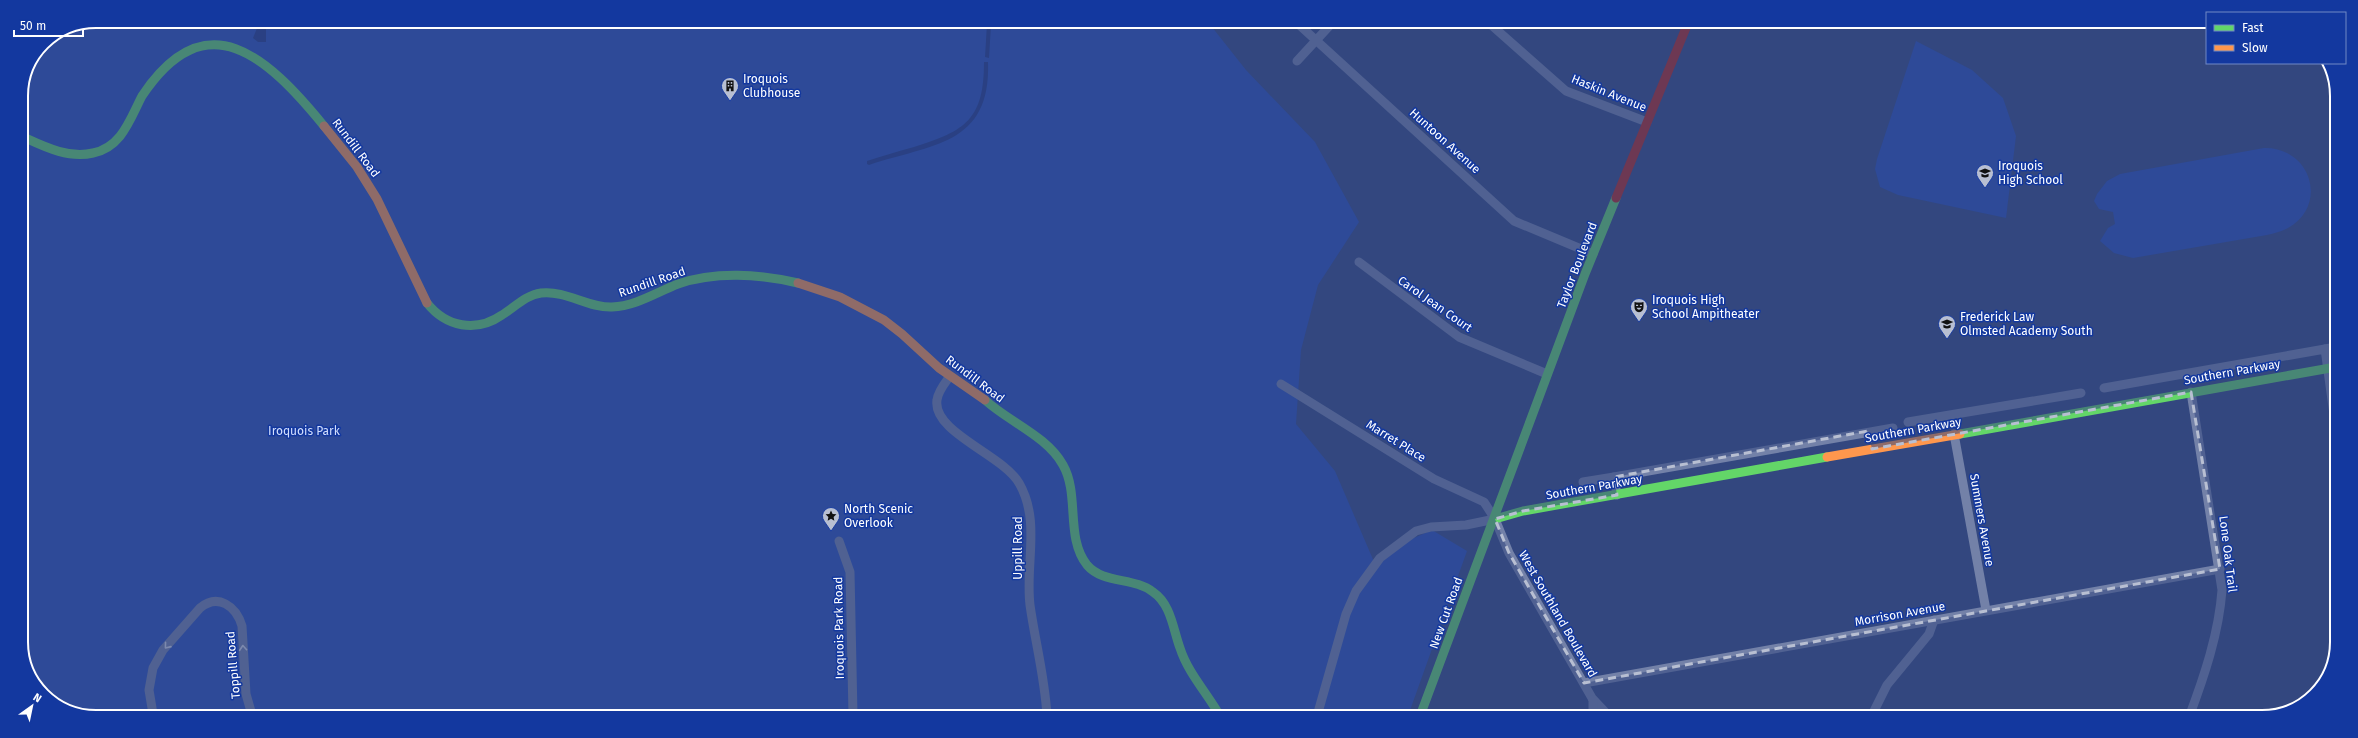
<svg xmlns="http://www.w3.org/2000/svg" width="2358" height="738" font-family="'Fira Sans',sans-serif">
	<rect width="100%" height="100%" fill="#33477f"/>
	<g fill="#284fb5">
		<path d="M96,21L1208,22L1246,70L1315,142L1359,222L1318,285L1301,350L1296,424L1335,471L1375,564L1389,549L1432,530L1467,551L1408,716L77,714L40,691L21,647V96L27,67L43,43L68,27Z"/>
		<path d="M1916,41L1972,70L2003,98L2016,136L2006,218L1898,195L1880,187L1875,169L1877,159Z"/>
		<path d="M2264,148C2311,147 2329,205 2288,228C2281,232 2274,233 2267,235L2133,258L2114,253L2100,241L2108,228L2115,224L2113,212L2099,209L2094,201L2097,194L2107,181L2120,174Z"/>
	</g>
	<g fill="#1f3987">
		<path d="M260,21H266V42H258L253,38Z"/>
		<path d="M987,24L991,25L989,58L985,57Z"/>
		<path d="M984,62H988C991,146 931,144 869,165L867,164V161C883,156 898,151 914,147C966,131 984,119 984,62Z"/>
	</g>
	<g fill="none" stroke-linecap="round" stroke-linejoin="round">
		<g stroke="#7381a8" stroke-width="9">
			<path d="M1296,22L1514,221L1593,254"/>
			<path d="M1489,23L1566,91L1647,122"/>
			<path d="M1297,61L1333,22"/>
			<path d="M1359,262L1459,337L1547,374"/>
			<path d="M2325,349L2336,347"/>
			<path d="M950,376C945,383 938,391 937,400C932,432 1003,455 1019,483C1041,521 1025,564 1030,605C1035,641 1045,678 1047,716"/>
			<path d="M1281,384L1434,479L1484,502L1495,519L1509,553L1592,698L1609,716"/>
			<path d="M2104,388L2325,349L2335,422"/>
			<path d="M1908,422L2081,393"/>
			<path d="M1954,434L1986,610"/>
			<path d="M1583,482L1614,477"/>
			<path d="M1617,495L1614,477L1893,428"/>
			<path d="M839,541L850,572L853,715"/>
			<path d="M1584,683L2220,569"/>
			<path d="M153,714L149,690L153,668L163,650L200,608C218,593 236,606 242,626L246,694L252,715"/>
			<path d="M1317,716L1346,614L1356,591L1380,558L1416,531L1431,527L1466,525L1495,519"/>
			<path d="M1593,716V700"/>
			<path d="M1871,717L1887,685L1929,634L1934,620"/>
			<path d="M2189,717C2204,677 2219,633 2222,590L2191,392"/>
		</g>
		<g stroke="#63d668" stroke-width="9">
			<path d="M21,136C43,146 68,159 93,153C122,147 130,119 142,96C206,0 267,56 324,126"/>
			<path d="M427,303C446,327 476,333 502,315C515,307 526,295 541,293C566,290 588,308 612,307C636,306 657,292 678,284C715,271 760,274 798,283"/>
			<path d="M985,400C1009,422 1047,436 1063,465C1080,495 1065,537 1087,565C1103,584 1134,577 1153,592C1171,604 1173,629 1180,648C1188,673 1207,693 1220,716"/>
			<path d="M1960,434L2336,367"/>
			<path d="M1495,519L1523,511L1827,457"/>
			<path d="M1420,716L1585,274L1616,198"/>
		</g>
		<g stroke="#ff974d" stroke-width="9">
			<path d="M324,126L357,167L377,199L427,303"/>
			<path d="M798,283L840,297L884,320L902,334L939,368L985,400"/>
			<path d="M1827,457L1960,434"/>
		</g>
		<path stroke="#b3261e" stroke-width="9" d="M1616,198L1688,23"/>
	</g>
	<defs><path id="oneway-chevron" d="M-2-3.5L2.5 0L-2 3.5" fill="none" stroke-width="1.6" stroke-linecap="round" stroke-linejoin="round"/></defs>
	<g stroke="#d5d9e5">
		<use href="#oneway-chevron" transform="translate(167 646) rotate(129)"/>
		<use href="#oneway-chevron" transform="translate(243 648) rotate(-94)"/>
	</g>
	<path d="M0 0H2358V738H0ZM2191,392L2220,569L1584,683L1509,553L1495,519L1523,511L1617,495L1614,477L1868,431L1872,449Z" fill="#33477f" fill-opacity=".55" fill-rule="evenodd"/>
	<path fill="none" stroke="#b8bfd2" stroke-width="3" stroke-dasharray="8 5" stroke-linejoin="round" d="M2191,392L2220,569L1584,683L1509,553L1495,519L1523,511L1617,495L1614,477L1868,431L1872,449Z"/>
	<defs>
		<symbol id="building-pin" viewBox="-11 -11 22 30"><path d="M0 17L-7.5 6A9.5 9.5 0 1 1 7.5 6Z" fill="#b8bfd2" stroke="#13389f"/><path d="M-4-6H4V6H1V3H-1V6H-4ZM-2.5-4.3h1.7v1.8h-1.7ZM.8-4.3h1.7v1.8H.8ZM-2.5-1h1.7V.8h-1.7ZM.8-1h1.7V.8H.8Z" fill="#111"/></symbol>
		<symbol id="school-pin" viewBox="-11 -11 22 30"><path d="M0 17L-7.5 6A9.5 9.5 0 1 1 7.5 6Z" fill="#b8bfd2" stroke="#13389f"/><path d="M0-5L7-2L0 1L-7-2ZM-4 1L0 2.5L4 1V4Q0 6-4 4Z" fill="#111"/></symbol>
		<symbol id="theatre-pin" viewBox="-11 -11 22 30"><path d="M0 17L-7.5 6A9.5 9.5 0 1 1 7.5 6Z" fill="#b8bfd2" stroke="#13389f"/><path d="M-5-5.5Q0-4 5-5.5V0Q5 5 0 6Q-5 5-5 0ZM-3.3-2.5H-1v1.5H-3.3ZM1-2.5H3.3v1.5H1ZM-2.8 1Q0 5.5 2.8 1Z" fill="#111"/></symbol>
		<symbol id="sight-pin" viewBox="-11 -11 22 30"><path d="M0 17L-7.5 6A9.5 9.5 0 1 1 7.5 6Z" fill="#b8bfd2" stroke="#13389f"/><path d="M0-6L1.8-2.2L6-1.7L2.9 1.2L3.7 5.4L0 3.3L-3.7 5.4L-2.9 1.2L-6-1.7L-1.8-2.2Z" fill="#111"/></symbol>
	</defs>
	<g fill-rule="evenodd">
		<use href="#building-pin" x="720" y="76" width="20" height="27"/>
		<use href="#school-pin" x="1975" y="163" width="20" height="27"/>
		<use href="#theatre-pin" x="1629" y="297" width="20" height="27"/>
		<use href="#school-pin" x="1937" y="314" width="20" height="27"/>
		<use href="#sight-pin" x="821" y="506" width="20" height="27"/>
	</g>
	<g text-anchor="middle" stroke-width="3" stroke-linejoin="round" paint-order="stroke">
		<g font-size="12" fill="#fff" stroke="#13389f" text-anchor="start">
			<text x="743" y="83">Iroquois<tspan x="743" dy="14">Clubhouse</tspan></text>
			<text x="1998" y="170">Iroquois<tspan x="1998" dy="14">High School</tspan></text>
			<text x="1652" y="304">Iroquois High<tspan x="1652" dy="14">School Ampitheater</tspan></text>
			<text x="1960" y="321">Frederick Law<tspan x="1960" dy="14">Olmsted Academy South</tspan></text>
			<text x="844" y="513">North Scenic<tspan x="844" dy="14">Overlook</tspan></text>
		</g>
		<g font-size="12" fill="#fff" stroke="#13389f">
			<text transform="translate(1609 93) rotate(22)" y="4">Haskin Avenue</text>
			<text transform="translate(1445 141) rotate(42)" y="4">Huntoon Avenue</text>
			<text transform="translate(356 148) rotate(53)" y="4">Rundill Road</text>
			<text transform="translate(1577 265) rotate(-69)" y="4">Taylor Boulevard</text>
			<text transform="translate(652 282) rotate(-19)" y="4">Rundill Road</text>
			<text transform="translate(1435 304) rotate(35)" y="4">Carol Jean Court</text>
			<text transform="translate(2232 372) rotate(-10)" y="4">Southern Parkway</text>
			<text transform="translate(975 379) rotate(37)" y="4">Rundill Road</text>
			<text transform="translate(1913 430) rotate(-10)" y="4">Southern Parkway</text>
			<text transform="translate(1396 441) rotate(32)" y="4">Marret Place</text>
			<text transform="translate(1594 487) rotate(-10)" y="4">Southern Parkway</text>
			<text transform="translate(1982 520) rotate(80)" y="4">Summers Avenue</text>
			<text transform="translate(1018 548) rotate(-90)" y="4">Uppill Road</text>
			<text transform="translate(2228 554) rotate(83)" y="4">Lone Oak Trail</text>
			<text transform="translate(1446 613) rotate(-70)" y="4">New Cut Road</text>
			<text transform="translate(1558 614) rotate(60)" y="4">West Southland Boulevard</text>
			<text transform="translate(1900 614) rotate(-10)" y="4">Morrison Avenue</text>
			<text transform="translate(839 628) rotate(-91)" y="4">Iroquois Park Road</text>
			<text transform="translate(233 665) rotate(-95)" y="4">Toppill Road</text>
		</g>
		<g font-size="12" fill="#d3dffe" stroke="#13389f">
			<text x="304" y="435">Iroquois Park</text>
		</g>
	</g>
	<path d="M0 0H2358V738H0ZM96 28H2262A68 68 0 0 1 2330 96V642A68 68 0 0 1 2262 710H96A68 68 0 0 1 28 642V96A68 68 0 0 1 96 28Z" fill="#13389f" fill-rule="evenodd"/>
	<path fill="none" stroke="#fff" stroke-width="2" d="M96 28H2262A68 68 0 0 1 2330 96V642A68 68 0 0 1 2262 710H96A68 68 0 0 1 28 642V96A68 68 0 0 1 96 28Z"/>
	<rect x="2206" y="12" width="140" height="52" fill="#13389f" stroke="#7188c5"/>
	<rect x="2214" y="25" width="20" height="6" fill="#63d668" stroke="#7188c5"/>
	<text x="2242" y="32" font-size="12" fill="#ffffff">Fast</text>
	<rect x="2214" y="45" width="20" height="6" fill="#ff974d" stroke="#7188c5"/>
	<text x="2242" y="52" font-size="12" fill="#ffffff">Slow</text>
	<g transform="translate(32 706) rotate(33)" stroke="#13389f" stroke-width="3" paint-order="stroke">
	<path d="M0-3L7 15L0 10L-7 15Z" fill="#ffffff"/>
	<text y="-6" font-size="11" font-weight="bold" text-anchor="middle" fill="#ffffff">N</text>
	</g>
	<path d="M14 30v6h69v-6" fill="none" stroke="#ffffff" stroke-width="2"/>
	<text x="20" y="30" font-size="12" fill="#ffffff" stroke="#13389f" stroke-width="3" paint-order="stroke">50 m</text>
</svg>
